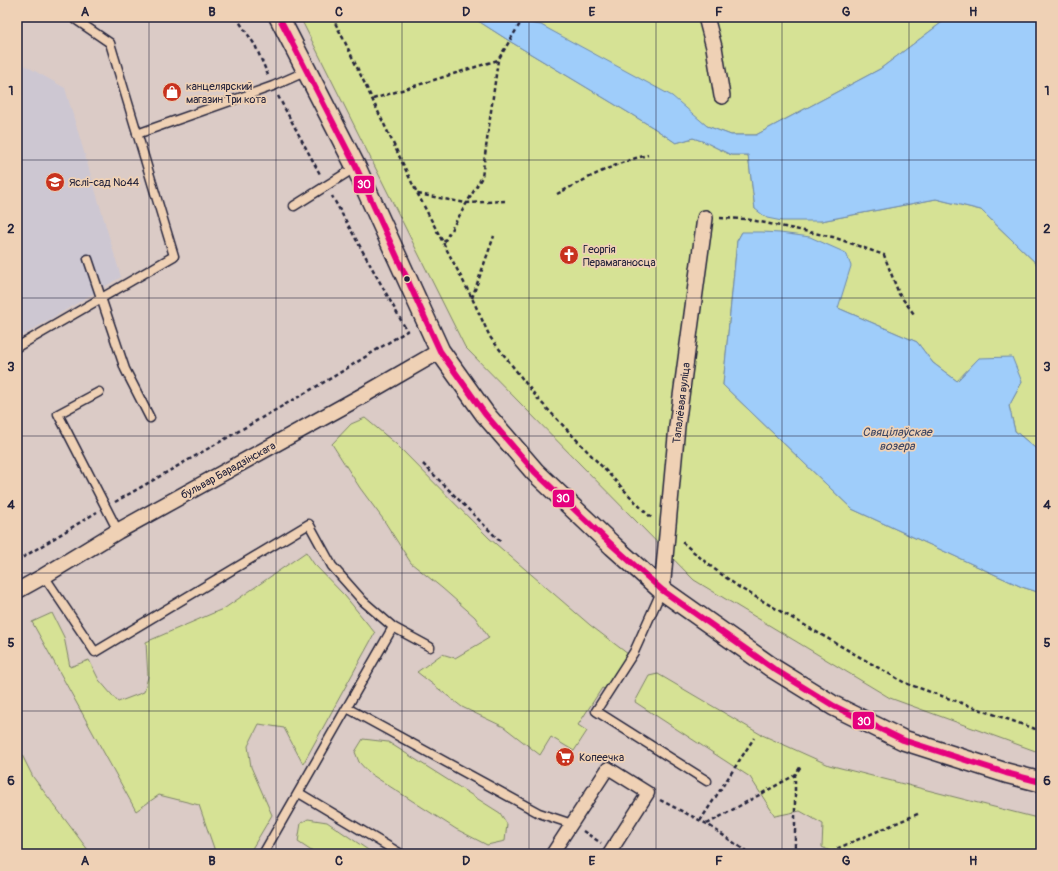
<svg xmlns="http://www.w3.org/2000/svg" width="1058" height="871" font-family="Pangolin,sans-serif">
	<rect width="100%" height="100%" fill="#dbcbc6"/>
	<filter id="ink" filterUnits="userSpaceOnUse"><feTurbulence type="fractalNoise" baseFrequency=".025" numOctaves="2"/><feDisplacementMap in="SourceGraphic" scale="8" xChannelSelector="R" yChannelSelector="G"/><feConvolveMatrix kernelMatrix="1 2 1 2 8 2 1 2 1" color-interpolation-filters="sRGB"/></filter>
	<g filter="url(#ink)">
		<path fill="#cdc7d2" d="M17,61L65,88L121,277L17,339Z"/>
		<g fill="#d6e295" stroke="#7c8268">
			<path d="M300,17H472L511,42L654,128L676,143L693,138L705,142L731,155H748L755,209L821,221L936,199L981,210L1041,268V453L1015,431L1009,406L1022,382L979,358L957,381L933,363L917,342L838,308L742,232L737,241L723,385L852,509L1022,587L1041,593V753L890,698L694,580L465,347Z"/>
			<path d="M519,17H949L880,69L756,135H731L707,126L689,112L541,25L528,23Z"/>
			<path d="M365,418L396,444L489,538L590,625L628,654L605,689L602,688L578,725L587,731L574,751L551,737L540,755L504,727L462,707L417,672L442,654L455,658L489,638L475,617L442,588L411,563L383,519L360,488L332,444L351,424Z"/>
			<path d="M306,552L314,564L345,596L375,633L303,764L284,728L259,724L248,746L251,767L272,815L250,852V854H216L199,805L159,795L136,811L32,622L52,613L64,637L70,667L89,660L99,680L118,702L144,692L148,677L146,642L225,608Z"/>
			<path d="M658,674L760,734L829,765L1041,819V854H836L822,847L823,824L800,811L775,816L750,777L635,702L649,676Z"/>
			<path d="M363,739L388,742L500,813L507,824L505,841L487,845L456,829L369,773L359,762L355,752Z"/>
			<path d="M17,745L33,777L91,854H17Z"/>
			<path d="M308,819L327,822L374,854H316L298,842L301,823Z"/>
		</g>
		<g fill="#9fcdfa" stroke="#6d89ae">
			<path d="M472,17H519L528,23L541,25L672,96L707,126L731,135H756L880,69L949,17H1041V268L981,210L936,199L821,221H782L767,218L755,209L748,155H731L705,142L693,138L676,143L654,128L511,42Z"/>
			<path d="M742,232H762L780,233L810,237L846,253L851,266L838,308L917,342L933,363L957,381L979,358L1012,357L1022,382L1009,406L1015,431L1041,453V593L1022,587L852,509L723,385L737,241Z"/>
		</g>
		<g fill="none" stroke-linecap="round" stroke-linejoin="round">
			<defs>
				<g id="service">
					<path d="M137,134L273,86L307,71"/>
					<path d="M294,206L356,167"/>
					<path d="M88,259L125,369L150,418"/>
					<path d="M17,347L174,256L110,43L72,17"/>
					<path d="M99,392L58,414L118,531"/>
					<path d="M44,576L95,652L309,524L332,566L363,601L393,627L430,647"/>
					<path d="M662,590L634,652L596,711L707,781"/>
					<path d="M347,708L539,813L572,824"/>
					<path d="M299,793L401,854"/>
					<path d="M263,854L393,627"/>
				</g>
				<path id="pedestrian" d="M552,854L608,768L648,793L609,854"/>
				<g id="minor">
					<path d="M706,17L714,47L722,96"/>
					<path d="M662,590L677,426L705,218"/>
					<path d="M17,591L44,576L118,531L362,396L440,351"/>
				</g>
				<path id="tertiary" d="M279,17L356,167L440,351L485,414L535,472L613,546L662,590L774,669L834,706L903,740L1006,773L1041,782"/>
			</defs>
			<use href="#service" stroke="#22223b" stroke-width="11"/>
			<use href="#pedestrian" stroke="#22223b" stroke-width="15"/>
			<use href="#minor" stroke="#22223b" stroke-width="18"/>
			<use href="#tertiary" stroke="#22223b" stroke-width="22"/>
			<g stroke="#22223b" stroke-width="2.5" stroke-dasharray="4 3" stroke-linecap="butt">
				<path d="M236,17L255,45L268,75"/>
				<path d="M332,17L344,40L412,183L472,298L490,337L538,399L644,511L653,519"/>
				<path d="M278,96L321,176"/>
				<path d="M373,99L498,60"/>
				<path d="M418,194L466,203L505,201"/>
				<path d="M557,194C586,179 616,162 648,155"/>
				<path d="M720,218L746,219L833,237L884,255L899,294L914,314"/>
				<path d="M444,242L482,177L498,60L524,17"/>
				<path d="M472,298L494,236"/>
				<path d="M423,464L502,543"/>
				<path d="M115,502L333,377L407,331L332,196"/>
				<path d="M682,542L709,565L740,588L905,683L1041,731"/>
				<path d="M17,561L97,512"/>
				<path d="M660,800L707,824L750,854"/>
				<path d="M700,821L754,738"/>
				<path d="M707,824L795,775"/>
				<path d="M583,831L601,843"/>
				<path d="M795,854V775L801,766"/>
				<path d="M833,854L836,849L920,813"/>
			</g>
			<use href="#service" stroke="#efd1b5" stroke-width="8"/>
			<use href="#pedestrian" stroke="#efd1b5" stroke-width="12"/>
			<use href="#minor" stroke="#efd1b5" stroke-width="15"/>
			<use href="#tertiary" stroke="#efd1b5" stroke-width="19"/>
			<defs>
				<path id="bus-1" d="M279,17L356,167L440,351L485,414L535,472L613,546L662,590L774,669L834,706L903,740L1006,773L1041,782"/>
			</defs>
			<use href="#bus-1" stroke="#efd1b5" stroke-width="9"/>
			<use href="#bus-1" stroke="#e5007d" stroke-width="6"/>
		</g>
	</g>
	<path fill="none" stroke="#22223b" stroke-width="1" stroke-opacity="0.55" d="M149,17V854M276,17V854M402,17V854M529,17V854M656,17V854M782,17V854M909,17V854M17,160H1041M17,298H1041M17,436H1041M17,573H1041M17,711H1041"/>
	<defs>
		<symbol id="shop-disc" viewBox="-11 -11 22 22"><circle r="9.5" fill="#c8321e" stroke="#efd1b5"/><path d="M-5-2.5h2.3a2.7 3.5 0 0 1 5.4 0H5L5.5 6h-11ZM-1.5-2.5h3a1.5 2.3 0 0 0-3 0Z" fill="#fff"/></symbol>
		<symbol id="school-disc" viewBox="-11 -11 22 22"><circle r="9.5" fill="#c8321e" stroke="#efd1b5"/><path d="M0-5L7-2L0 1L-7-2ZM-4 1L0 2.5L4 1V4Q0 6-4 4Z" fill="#fff"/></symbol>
		<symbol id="church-disc" viewBox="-11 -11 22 22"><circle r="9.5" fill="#c8321e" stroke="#efd1b5"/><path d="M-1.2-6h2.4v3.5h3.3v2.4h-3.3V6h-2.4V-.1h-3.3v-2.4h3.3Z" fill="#fff"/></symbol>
		<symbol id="supermarket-disc" viewBox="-11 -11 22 22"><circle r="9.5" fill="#c8321e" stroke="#efd1b5"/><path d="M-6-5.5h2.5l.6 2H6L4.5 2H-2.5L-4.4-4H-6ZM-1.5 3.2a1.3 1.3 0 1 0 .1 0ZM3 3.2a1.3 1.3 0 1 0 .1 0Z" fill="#fff"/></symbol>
	</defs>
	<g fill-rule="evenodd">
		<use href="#shop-disc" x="161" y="81" width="22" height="22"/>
		<use href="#school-disc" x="44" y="171" width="22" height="22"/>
		<use href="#church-disc" x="558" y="244" width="22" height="22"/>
		<use href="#supermarket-disc" x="554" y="746" width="22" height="22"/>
	</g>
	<circle fill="#22223b" stroke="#efd1b5" stroke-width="1.5" cx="407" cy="279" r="3.5"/>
	<g text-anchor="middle" stroke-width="3.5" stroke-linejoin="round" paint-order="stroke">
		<g font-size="11" fill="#22223b" stroke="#efd1b5" text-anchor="start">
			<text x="186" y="90">канцелярский<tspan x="186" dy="13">магазин Три кота</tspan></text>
			<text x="69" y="186">Яслі-сад №44</text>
			<text x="583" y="253">Георгія<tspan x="583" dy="13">Перамаганосца</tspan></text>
			<text x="579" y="761">Копеечка</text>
		</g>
		<g font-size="11" fill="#22223b" stroke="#efd1b5">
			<text transform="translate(681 403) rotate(-83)" y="4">Тапалёвая вуліца</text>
			<text transform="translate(228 470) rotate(-29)" y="4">бульвар Барадзінскага</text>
		</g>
		<g font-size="12" font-style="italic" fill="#3b4461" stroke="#efd1b5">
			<text x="897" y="436">Свяцілаўскае<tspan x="897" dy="14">возера</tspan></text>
		</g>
	</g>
	<g stroke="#efd1b5" stroke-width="1.5">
		<rect x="353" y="175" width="22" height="19" rx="4" fill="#e5007d"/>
		<rect x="552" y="489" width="23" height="19" rx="4" fill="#e5007d"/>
		<rect x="852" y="711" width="23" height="19" rx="4" fill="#e5007d"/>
	</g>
	<g font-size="11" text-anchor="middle" font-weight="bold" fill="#fff">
		<text x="364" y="188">30</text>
		<text x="563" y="502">30</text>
		<text x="864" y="725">30</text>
	</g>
	<rect width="1058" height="871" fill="none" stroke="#efd1b5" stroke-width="44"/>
	<rect x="22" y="22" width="1014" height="827" fill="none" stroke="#22223b" stroke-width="1.5"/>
	<g font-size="13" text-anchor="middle" font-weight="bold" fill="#22223b">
		<text x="85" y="16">A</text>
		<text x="212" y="16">B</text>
		<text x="339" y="16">C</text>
		<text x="466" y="16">D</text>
		<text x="592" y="16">E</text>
		<text x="719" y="16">F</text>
		<text x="846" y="16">G</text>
		<text x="973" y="16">H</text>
		<text x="11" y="95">1</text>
		<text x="1047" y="95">1</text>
		<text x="11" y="233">2</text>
		<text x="1047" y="233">2</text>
		<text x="11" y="371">3</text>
		<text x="1047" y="371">3</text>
		<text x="11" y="509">4</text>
		<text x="1047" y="509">4</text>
		<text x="11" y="647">5</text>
		<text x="1047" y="647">5</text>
		<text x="11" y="785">6</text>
		<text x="1047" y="785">6</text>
		<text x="85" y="865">A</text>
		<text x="212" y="865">B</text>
		<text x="339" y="865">C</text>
		<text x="466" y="865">D</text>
		<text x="592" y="865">E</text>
		<text x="719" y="865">F</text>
		<text x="846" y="865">G</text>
		<text x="973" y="865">H</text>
	</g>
</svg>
